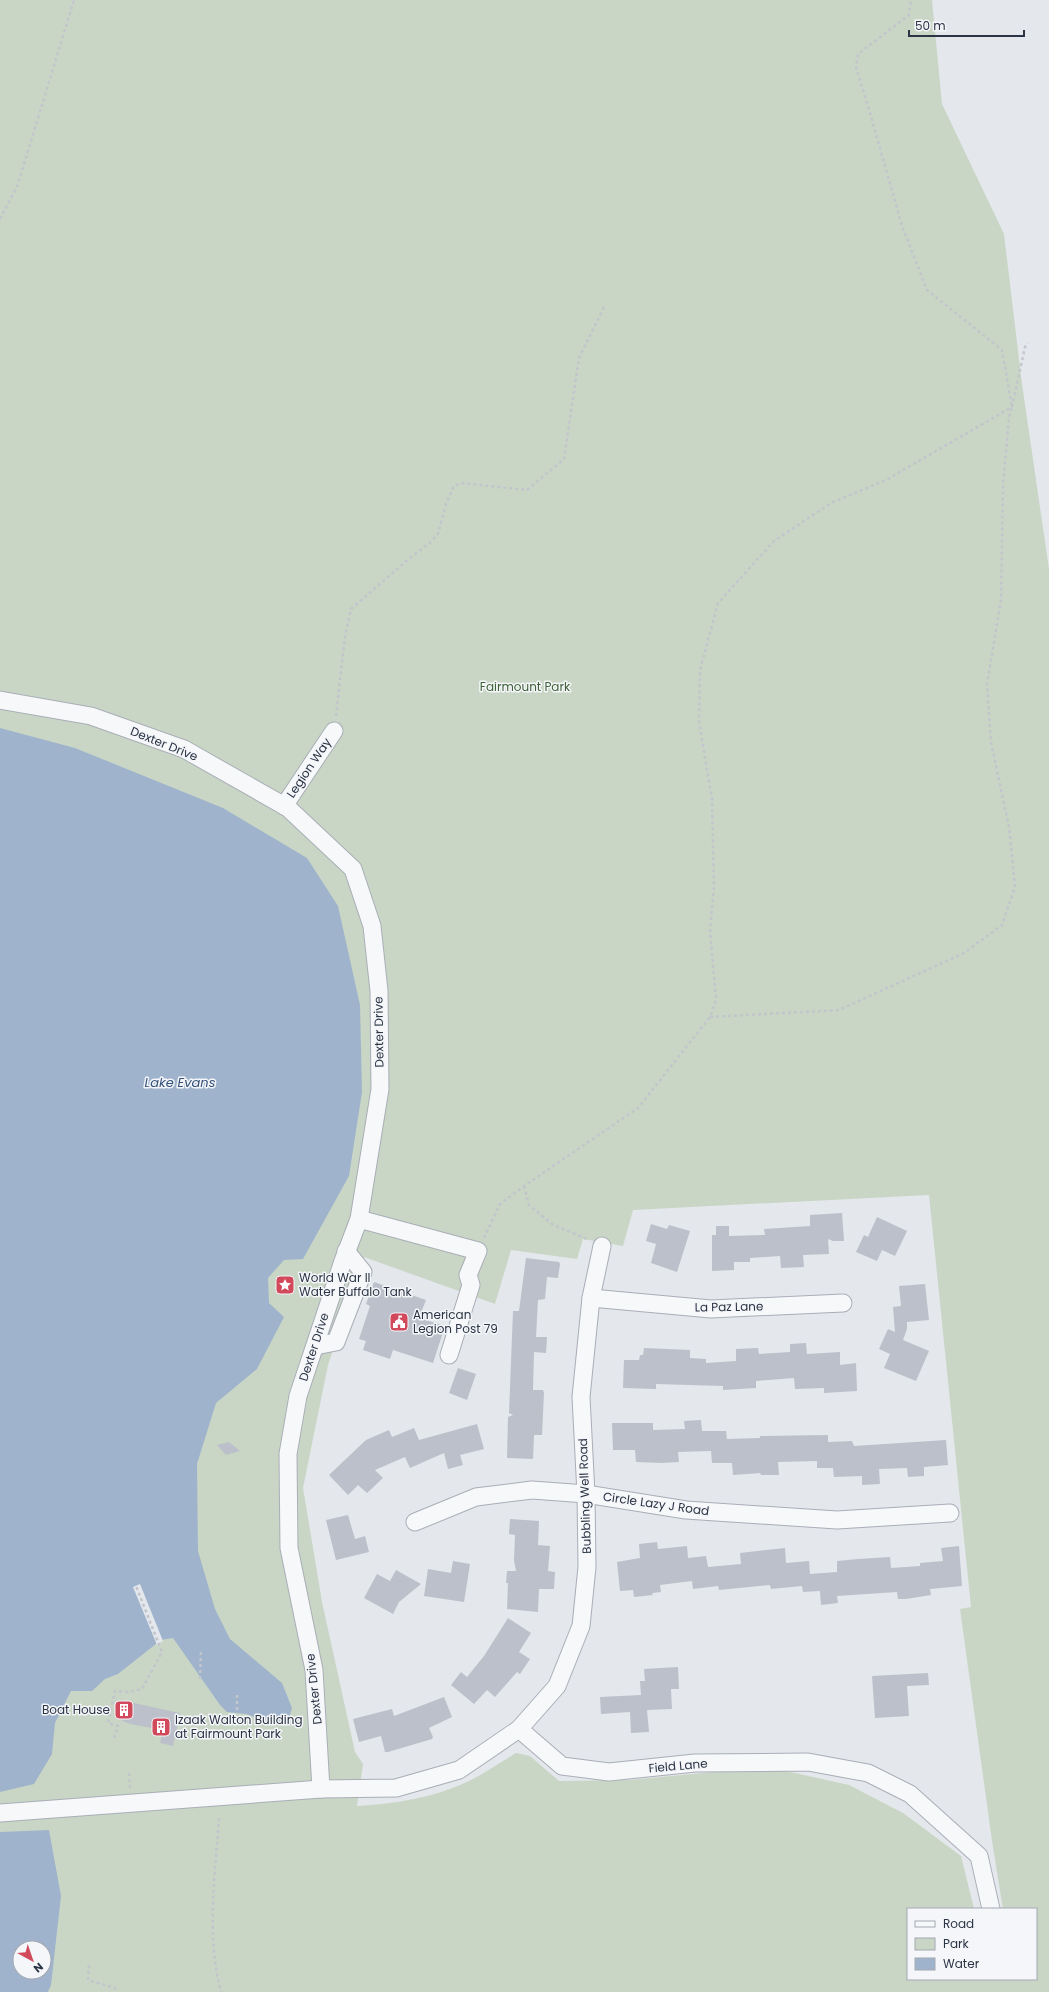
<svg xmlns="http://www.w3.org/2000/svg" width="1049" height="1992" font-family="Poppins,sans-serif">
	<rect width="100%" height="100%" fill="#e4e7ec"/>
	<path fill="#c9d6c5" fill-rule="evenodd" d="M0,0H932L942,104L1004,234L1022,384L1049,569V1992H0ZM929,1195L971,1607L960,1609L992,1841L1003,1909H1036V1979H908V1909H974L961,1856L903,1813L849,1785L768,1767L629,1780L559,1781L530,1756L516,1753C501,1762 486,1772 471,1780C437,1797 395,1804 357,1806L363,1764L355,1752L322,1602L303,1488L328,1365L364,1257L495,1304L511,1250L577,1259L583,1239L623,1246L633,1210ZM20,1948H44V1972H20Z"/>
	<g fill="#9fb4cc" fill-rule="evenodd">
		<path d="M0,728L75,748L223,808L307,858L338,906L360,1005L362,1092L349,1176L303,1259L284,1260L268,1278L269,1303L284,1317L257,1369L216,1403L197,1464L198,1551L215,1609L230,1639L282,1683L292,1708L289,1718L285,1724L279,1721L270,1723L246,1714L227,1712L220,1705L173,1638L161,1640L118,1674L105,1679L92,1691H71L55,1723L52,1754L34,1784L0,1792Z"/>
		<path d="M49,1830L61,1896L51,1985L48,1992H0V1832ZM20,1948H44V1972H20Z"/>
	</g>
	<path fill="#e4e7ec" d="M140,1584L163,1641L157,1645L133,1587Z"/>
	<g fill="#bbc0ca">
		<path d="M842,1213L844,1241H833L828,1239L829,1254L803,1255L804,1267L781,1268L780,1256L750,1258V1262H734V1270L712,1271V1235H716V1226H729V1236L765,1235L764,1229L810,1226V1215Z"/>
		<path d="M877,1217L907,1231L895,1256L882,1250L877,1261L856,1252L864,1235L868,1237Z"/>
		<path d="M651,1224L667,1229L669,1225L690,1231L677,1272L651,1263L656,1244L646,1241Z"/>
		<path d="M526,1258L559,1262L560,1264L558,1278L547,1277L545,1299L538,1300L536,1337H547L546,1353L534,1352L533,1390H543L544,1393L542,1435H534L533,1459L507,1458L508,1417L513,1415L509,1413L513,1311H519Z"/>
		<path d="M374,1282L426,1300L419,1318L445,1326L433,1363L393,1350L390,1359L363,1350L366,1341L359,1339L370,1306L366,1304Z"/>
		<path d="M925,1284L929,1320L907,1322V1329L903,1340L929,1351L916,1381L884,1368L890,1354L879,1349L888,1329L895,1332L893,1307L901,1306L899,1286Z"/>
		<path d="M806,1343L807,1354L840,1352V1365L856,1363L857,1391L824,1393V1388L795,1389L794,1378L756,1381V1388L723,1390V1386L656,1384V1389L623,1388L624,1360H639L640,1355H643L644,1348L690,1350V1358L706,1359V1363L736,1361V1349L758,1348L759,1354L790,1352V1344Z"/>
		<path d="M458,1368L476,1374L467,1400L449,1393Z"/>
		<path d="M701,1420L702,1431H726L727,1439L760,1438V1436L828,1435V1442L852,1441L854,1446L946,1440L948,1465L924,1467V1476L908,1477L907,1468L879,1469L880,1484L862,1485V1476L834,1477L833,1468H817V1461L778,1462L779,1475H761L760,1473L733,1475L732,1463H712L711,1451L678,1452L679,1462L662,1463L636,1462L635,1450H613L612,1423H653V1430L685,1429L684,1421Z"/>
		<path d="M477,1424L484,1449L460,1455L463,1465L448,1469L444,1453L410,1468L405,1457L375,1470L383,1478L367,1493L358,1485L348,1495L329,1475L366,1440L389,1430L392,1437L414,1428L419,1440Z"/>
		<path d="M229,1442L240,1451L226,1455L217,1445Z"/>
		<path d="M348,1515L355,1539L365,1536L369,1552L336,1560L326,1520Z"/>
		<path d="M510,1519L539,1521L538,1545L550,1546L548,1571L555,1572L554,1589H539L538,1612L507,1609L508,1583H506L507,1571H516L514,1560L515,1535L509,1534Z"/>
		<path d="M657,1542L658,1549L687,1546L688,1558L706,1556L708,1567L741,1564L740,1553L785,1548L786,1563L809,1561L810,1574L837,1572V1561L858,1559L890,1557L891,1568L920,1566V1563L943,1561L941,1548L959,1546L962,1586L930,1589L931,1595L906,1599H898L897,1592L837,1596L838,1603L821,1605L820,1591L803,1592L802,1586L771,1589L770,1585L719,1590L718,1586L693,1589L692,1581L660,1585L661,1592L652,1593L653,1595L634,1597L633,1590L620,1591L617,1562L640,1558L639,1544Z"/>
		<path d="M453,1561L470,1564L464,1602L424,1596L428,1569L451,1573Z"/>
		<path d="M396,1570L421,1584L399,1602L393,1614L364,1598L377,1574L390,1581Z"/>
		<path d="M508,1618L531,1633L519,1652L530,1659L520,1674L517,1672L495,1697L487,1690L474,1704L451,1685L461,1672L467,1677L484,1656Z"/>
		<path d="M678,1667L679,1689H671L672,1709L647,1710L649,1732L631,1733L630,1712L601,1714L600,1697L641,1695L640,1681H645L644,1669Z"/>
		<path d="M928,1673L929,1685L907,1686L909,1716L875,1718L872,1676Z"/>
		<path d="M444,1697L452,1717L429,1728L433,1737L432,1739L388,1752H385L381,1736L359,1742L353,1719L392,1709L394,1716Z"/>
		<path d="M120,1700L180,1713L173,1746L160,1743L163,1730L130,1724L116,1718Z"/>
	</g>
	<g fill="none" stroke-linecap="round" stroke-linejoin="round">
		<defs>
			<g id="minor">
				<path d="M0,700L91,716L184,749L288,808L353,869L372,926L379,991L380,1089L359,1219L343,1261L298,1396L288,1454L289,1548L314,1670L321,1789"/>
				<path d="M284,806L334,731"/>
				<path d="M359,1219L478,1251L468,1275L471,1285L449,1355"/>
				<path d="M591,1298L711,1309L843,1303"/>
				<path d="M315,1346L336,1342L363,1272L346,1251"/>
				<path d="M415,1522L476,1497L532,1490L586,1494L686,1510L837,1520L950,1513"/>
				<path d="M519,1729L557,1686L581,1626L587,1567L586,1494L581,1397L591,1298L602,1246"/>
				<path d="M0,1813L321,1789L396,1788L459,1770L519,1729L562,1766L609,1772L695,1763L808,1762L868,1773L910,1794L979,1856L991,1909"/>
			</g>
		</defs>
		<use href="#minor" stroke="#a9aeb7" stroke-width="19"/>
		<g stroke="#c2c5cb" stroke-width="2.5" stroke-dasharray="3 3" stroke-linecap="butt">
			<path d="M0,219L17,187L74,0"/>
			<path d="M336,716L345,636L351,609L411,557L430,543L438,534L446,504L454,486L461,483L527,490L564,459L579,358L604,307"/>
			<path d="M710,1017L839,1010L964,953L1002,925L1015,887L1009,827L991,742L987,684L1001,600L1003,485L1009,417L1012,407L1002,350L927,290L902,226L870,113L856,67L858,54L909,15L911,0"/>
			<path d="M524,1186L529,1205L552,1224L589,1240"/>
			<path d="M484,1238L500,1204L524,1186L638,1108L710,1017L716,1000L710,929L714,888L712,799L699,722L700,670L718,603L774,541L831,503L886,480L1012,407L1025,347L1028,343"/>
			<path d="M200,1679L201,1649"/>
			<path d="M237,1710V1695"/>
			<path d="M114,1738L118,1726L108,1723L115,1691L129,1692L142,1689L162,1652L136,1586"/>
			<path d="M129,1773L130,1788"/>
			<path d="M219,1818C215,1876 206,1935 221,1992"/>
			<path d="M89,1965L88,1980L115,1988L114,1992"/>
		</g>
		<use href="#minor" stroke="#f7f8fa" stroke-width="17"/>
	</g>
	<defs>
		<symbol id="sight-square" viewBox="-11 -11 22 22"><rect x="-9" y="-9" width="18" height="18" rx="4" fill="#d1495b" stroke="#f4f6f9"/><path d="M0-6L1.8-2.2L6-1.7L2.9 1.2L3.7 5.4L0 3.3L-3.7 5.4L-2.9 1.2L-6-1.7L-1.8-2.2Z" fill="#fff"/></symbol>
		<symbol id="civic-square" viewBox="-11 -11 22 22"><rect x="-9" y="-9" width="18" height="18" rx="4" fill="#d1495b" stroke="#f4f6f9"/><path d="M-.6-6.5H3V-4.5H.6V-3L4-1V1h2V6H-6V1h2V-1L-.6-3ZM-1.2 2.5V6h2.4V2.5Z" fill="#fff"/></symbol>
		<symbol id="building-square" viewBox="-11 -11 22 22"><rect x="-9" y="-9" width="18" height="18" rx="4" fill="#d1495b" stroke="#f4f6f9"/><path d="M-4-6H4V6H1V3H-1V6H-4ZM-2.5-4.3h1.7v1.8h-1.7ZM.8-4.3h1.7v1.8H.8ZM-2.5-1h1.7V.8h-1.7ZM.8-1h1.7V.8H.8Z" fill="#fff"/></symbol>
	</defs>
	<g fill-rule="evenodd">
		<use href="#sight-square" x="274" y="1274" width="22" height="22"/>
		<use href="#civic-square" x="388" y="1311" width="22" height="22"/>
		<use href="#building-square" x="113" y="1699" width="22" height="22"/>
		<use href="#building-square" x="150" y="1716" width="22" height="22"/>
	</g>
	<g text-anchor="middle" stroke-width="3" stroke-linejoin="round" paint-order="stroke">
		<g font-size="12" fill="#3f6138" stroke="#f4f6f9">
			<text x="525" y="691">Fairmount Park</text>
		</g>
		<g font-size="12" fill="#2b3445" stroke="#f4f6f9">
			<text transform="translate(164 744) rotate(22)" y="4">Dexter Drive</text>
			<text transform="translate(309 768) rotate(-56)" y="4">Legion Way</text>
			<text transform="translate(379 1032) rotate(-91)" y="4">Dexter Drive</text>
			<text transform="translate(729 1307) rotate(-1)" y="4">La Paz Lane</text>
			<text transform="translate(314 1347) rotate(-72)" y="4">Dexter Drive</text>
			<text transform="translate(585 1496) rotate(-92)" y="4">Bubbling Well Road</text>
			<text transform="translate(656 1504) rotate(8)" y="4">Circle Lazy J Road</text>
			<text transform="translate(314 1689) rotate(-96)" y="4">Dexter Drive</text>
			<text transform="translate(678 1766) rotate(-5)" y="4">Field Lane</text>
		</g>
		<g font-size="12" fill="#2b3445" stroke="#f4f6f9" text-anchor="start">
			<text x="299" y="1282">World War II<tspan x="299" dy="14">Water Buffalo Tank</tspan></text>
			<text x="413" y="1319">American<tspan x="413" dy="14">Legion Post 79</tspan></text>
			<text x="110" y="1714" text-anchor="end">Boat House</text>
			<text x="175" y="1724">Izaak Walton Building<tspan x="175" dy="14">at Fairmount Park</tspan></text>
		</g>
		<g font-size="13" font-style="italic" fill="#34527a" stroke="#f4f6f9">
			<text x="180" y="1087">Lake Evans</text>
		</g>
	</g>
	<rect x="907" y="1908" width="130" height="72" fill="#f4f6f9" stroke="#a4a8b1"/>
	<rect x="915" y="1921" width="20" height="6" fill="#f7f8fa" stroke="#a4a8b1"/>
	<text x="943" y="1928" font-size="12" fill="#2b3445">Road</text>
	<rect x="915" y="1938" width="20" height="12" fill="#c9d6c5" stroke="#a4a8b1"/>
	<text x="943" y="1948" font-size="12" fill="#2b3445">Park</text>
	<rect x="915" y="1958" width="20" height="12" fill="#9fb4cc" stroke="#a4a8b1"/>
	<text x="943" y="1968" font-size="12" fill="#2b3445">Water</text>
	<g transform="translate(32 1960) rotate(140)"><circle r="19" fill="#f4f6f9" stroke="#a4a8b1"/>
	<path d="M0-3L7 15L0 10L-7 15Z" fill="#d1495b"/>
	<text y="-6" font-size="11" font-weight="bold" text-anchor="middle" fill="#2b3445">N</text>
	</g>
	<path d="M909 30v6h115v-6" fill="none" stroke="#2b3445" stroke-width="2"/>
	<text x="915" y="30" font-size="12" fill="#2b3445" stroke="#f4f6f9" stroke-width="3" paint-order="stroke">50 m</text>
</svg>
